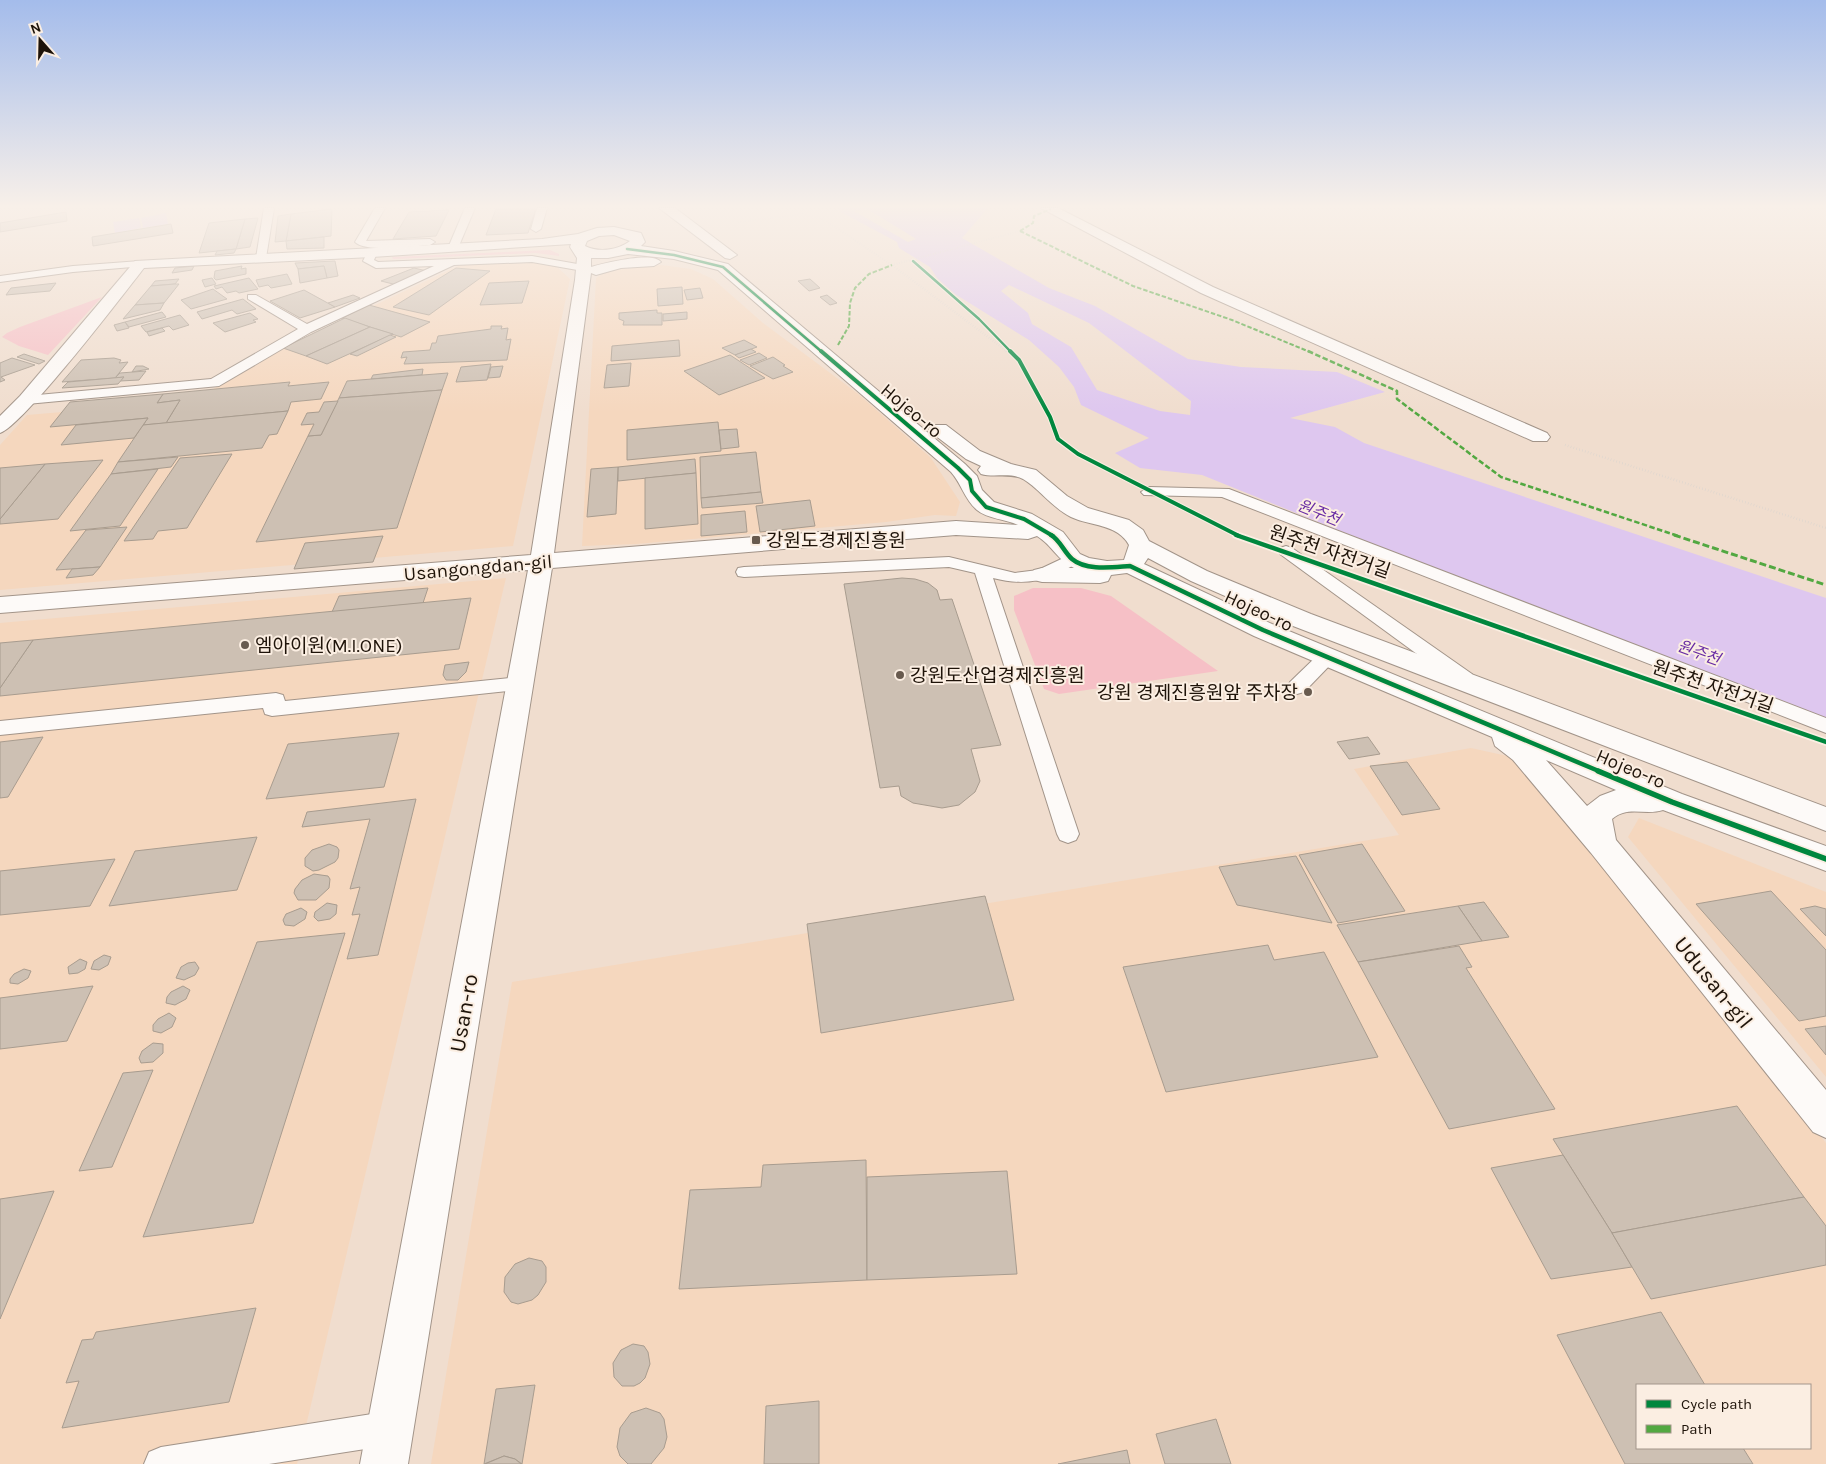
<svg xmlns="http://www.w3.org/2000/svg" width="1826" height="1464" font-family="Karla,'Noto Sans KR',sans-serif">
	<rect width="100%" height="100%" fill="#f0ddce"/>
	<g fill="#f5d7be" fill-rule="evenodd">
		<path d="M538,263L554,264L570,279L513,546L0,590V445L27,415L192,401L288,346L462,264Z"/>
		<path d="M661,265L691,269L713,279L763,323L857,393L931,458L960,502L956,516L935,515L886,522L636,544L582,546L596,278L607,271Z"/>
		<path d="M506,578L297,1464H0V623Z"/>
		<path d="M1471,748L1521,759L1826,1143V1464H431L512,982L1399,835L1354,769ZM1637,1385H1810V1448H1637Z"/>
		<path d="M1639,818L1826,892V1077L1628,837Z"/>
	</g>
	<g fill="#f6c0c6">
		<path d="M550,250L559,254V256L536,253L393,259L392,257Z"/>
		<path d="M102,297L48,355L19,346L2,337L7,333L20,327Z"/>
		<path d="M1033,588H1081L1111,596L1218,671L1059,694L1044,689L1014,610V596Z"/>
	</g>
	<g fill="#dec7ef" fill-rule="evenodd">
		<path d="M838,208H988L962,238L1049,288L1095,306L1188,359L1241,367L1337,372L1385,392L1290,418L1335,427L1364,443L1826,598V719L1566,622L1202,475L1140,468L1115,453L1149,438L1081,405L1074,387L1059,367L1029,340L955,294L937,278L930,267L899,248L897,242L841,212ZM866,209C883,218 900,229 916,239L908,242L854,211ZM1009,285L1089,323L1191,401L1190,415L1160,411L1097,390L1071,347L1032,324L1028,313L1001,291Z"/>
		<path d="M166,213L168,224L143,228L141,218Z"/>
		<path d="M139,218L141,228L115,233L113,222Z"/>
	</g>
	<g fill="#cdc0b3" stroke="#a89c8f">
		<path d="M536,208L528,233L486,235L496,209Z"/>
		<path d="M332,209L331,236L286,241L291,214Z"/>
		<path d="M449,210L436,236L393,239L409,212Z"/>
		<path d="M66,212L67,221L0,232V223Z"/>
		<path d="M291,214L286,241L275,242L278,216Z"/>
		<path d="M258,218L250,247L236,249L245,219Z"/>
		<path d="M245,219L236,249L199,253L209,223Z"/>
		<path d="M171,224L173,233L93,246L92,237Z"/>
		<path d="M324,237V248L287,249L286,241Z"/>
		<path d="M236,249L234,253L215,255L217,251Z"/>
		<path d="M335,261L338,276L327,278L324,266L298,269L295,263Z"/>
		<path d="M194,266L192,270L172,273L175,268Z"/>
		<path d="M242,266L241,269L246,268V274L216,280L214,278L215,271Z"/>
		<path d="M324,266L327,278L300,283L298,269Z"/>
		<path d="M414,268L427,271L397,285L381,281Z"/>
		<path d="M456,268L490,271L429,315L393,307Z"/>
		<path d="M287,274L292,284L271,288L268,285L259,287L256,280Z"/>
		<path d="M212,278L216,284L205,287L202,280Z"/>
		<path d="M249,278L258,289L239,293L236,291L227,293L222,287L216,289L214,286Z"/>
		<path d="M179,279L175,284L151,286L155,281Z"/>
		<path d="M810,279L820,288L809,291L798,281Z"/>
		<path d="M529,281L522,303L480,305L489,283Z"/>
		<path d="M56,283L50,291L6,295L11,288Z"/>
		<path d="M175,284H179L164,303L135,305L151,286Z"/>
		<path d="M682,287L683,304L658,306L657,289Z"/>
		<path d="M700,288L703,298L687,300L684,290Z"/>
		<path d="M213,289L227,299L191,309L181,300Z"/>
		<path d="M304,290L335,307L300,318L270,301Z"/>
		<path d="M353,295L360,298L335,307L328,303Z"/>
		<path d="M827,295L837,303L830,305L820,297Z"/>
		<path d="M243,299L256,309L237,314L232,310L202,319L197,312Z"/>
		<path d="M164,303L160,310L123,319L135,305Z"/>
		<path d="M369,305L430,322L401,337L342,318Z"/>
		<path d="M657,310V313H662V325H623L624,321L619,319V313Z"/>
		<path d="M162,312L166,317L129,327L125,322Z"/>
		<path d="M687,312V319L663,321V314Z"/>
		<path d="M250,313L258,319L253,320L256,322L225,332L213,323Z"/>
		<path d="M180,315L189,325L173,330L169,326L146,332L141,326Z"/>
		<path d="M345,318L370,327L306,356L283,348Z"/>
		<path d="M125,322L129,328L117,331L114,325Z"/>
		<path d="M491,326H502L501,329L508,328L506,340L511,339L507,360L404,364L407,357L401,358L403,352L430,350L432,343H436L438,336L491,329Z"/>
		<path d="M370,327L393,334L327,364L306,356Z"/>
		<path d="M162,328L165,331L149,336L147,332Z"/>
		<path d="M390,335L396,337L357,356L350,354Z"/>
		<path d="M679,340L680,356L611,361L612,346Z"/>
		<path d="M744,340L757,347L735,355L722,348Z"/>
		<path d="M751,349L756,352L739,358L735,355Z"/>
		<path d="M759,353L767,358L749,365L740,360Z"/>
		<path d="M24,354L45,361L39,364L17,357Z"/>
		<path d="M730,355L765,378L719,395L684,371Z"/>
		<path d="M773,357L785,365L783,366L793,372L773,379L750,366Z"/>
		<path d="M12,358L35,365L1,377L5,380L0,382V363Z"/>
		<path d="M114,358L121,360L119,363L128,362L115,378L62,382L81,360Z"/>
		<path d="M631,363L629,386L604,388L607,365Z"/>
		<path d="M491,364L487,380L456,382L461,367Z"/>
		<path d="M136,366H143L149,369L132,372Z"/>
		<path d="M503,366L500,377L488,378L491,367Z"/>
		<path d="M423,369L422,375L371,379L373,375Z"/>
		<path d="M146,371L139,380L120,381L124,377L115,378L120,373Z"/>
		<path d="M448,373L442,390L339,398L347,381Z"/>
		<path d="M124,377L118,384L62,388L68,382Z"/>
		<path d="M290,382L288,386L329,382L321,399L291,402L288,411L166,423L180,400L157,403L163,394Z"/>
		<path d="M442,390L397,528L256,542L308,436L321,435L339,398Z"/>
		<path d="M163,394L157,403L180,400L166,423L143,425L148,418L50,427L70,402Z"/>
		<path d="M338,401L321,435L308,436L314,424L301,425L307,413L319,412L324,402Z"/>
		<path d="M288,411L277,434L269,435L262,448L118,462L143,425Z"/>
		<path d="M148,418L134,438L61,445L76,425Z"/>
		<path d="M718,422L721,451L627,460V430Z"/>
		<path d="M737,429L739,447L721,449L719,430Z"/>
		<path d="M756,452L761,492L701,498L700,457Z"/>
		<path d="M232,454L187,528L158,531L153,539L124,541L180,458Z"/>
		<path d="M178,457L171,467L111,474L118,462Z"/>
		<path d="M695,459L696,473L618,481V467Z"/>
		<path d="M103,460L58,519L0,524V519L45,464Z"/>
		<path d="M45,464L0,519V468Z"/>
		<path d="M618,467L616,514L587,517L591,469Z"/>
		<path d="M158,469L120,526L70,531L111,474Z"/>
		<path d="M696,473L698,524L645,529V478Z"/>
		<path d="M761,492L763,503L702,508L701,498Z"/>
		<path d="M810,500L815,526L760,532L756,506Z"/>
		<path d="M745,511L747,532L701,536V515Z"/>
		<path d="M127,527L100,567L56,570L86,530Z"/>
		<path d="M383,536L373,562L294,569L305,543Z"/>
		<path d="M100,567L93,575L66,578L72,569Z"/>
		<path d="M902,578L915,579L928,583L937,590L940,600L952,599L1001,745L971,749L980,781L975,792L959,805L942,808L913,803L901,796L899,786L880,788L844,584Z"/>
		<path d="M428,588L423,603L332,612L339,596Z"/>
		<path d="M471,598L459,649L0,696V688L33,640Z"/>
		<path d="M33,640L0,688V643Z"/>
		<path d="M469,662L466,672L458,680H446L443,675L445,665Z"/>
		<path d="M399,733L384,787L266,799L288,744Z"/>
		<path d="M43,737L8,797L0,798V742Z"/>
		<path d="M1368,737L1380,754L1349,759L1337,742Z"/>
		<path d="M1407,762L1440,809L1402,815L1370,766Z"/>
		<path d="M416,799L378,955L347,959L360,914L352,915L360,887L350,889L370,819L302,827L307,812Z"/>
		<path d="M257,837L237,890L109,906L135,851Z"/>
		<path d="M329,844L337,847L339,850L338,858L335,862L319,870L313,871L305,866V858L312,850Z"/>
		<path d="M1362,844L1405,911L1338,923L1299,855Z"/>
		<path d="M1296,856L1332,923L1237,905L1219,867Z"/>
		<path d="M115,859L90,906L0,915V871Z"/>
		<path d="M314,874L328,876L330,879L329,888L316,900H298L294,893L295,889L302,880Z"/>
		<path d="M1771,891L1826,950V1016L1799,1021L1696,904Z"/>
		<path d="M985,896L1014,1000L821,1033L807,924Z"/>
		<path d="M1484,902L1509,937L1482,941L1458,906Z"/>
		<path d="M327,903L337,905L336,914L330,919L318,921L314,917L315,912Z"/>
		<path d="M1458,906L1482,941L1358,962L1337,925Z"/>
		<path d="M1815,906L1826,909V936L1800,909Z"/>
		<path d="M301,908L307,912L305,919L294,926L285,925L283,920L286,914Z"/>
		<path d="M345,933L253,1223L143,1237L257,942Z"/>
		<path d="M1268,945L1274,960L1324,952L1378,1057L1166,1092L1123,967Z"/>
		<path d="M1459,946L1472,967L1466,968L1555,1109L1449,1129L1358,962Z"/>
		<path d="M104,955L111,957L108,965L99,970L91,969L94,961Z"/>
		<path d="M80,959L87,962L85,969L78,973L69,974L68,967Z"/>
		<path d="M195,962L199,968L195,975L184,980L176,978L181,967L188,963Z"/>
		<path d="M24,969L31,971L28,978L18,984L10,983V979L14,974Z"/>
		<path d="M93,986L67,1041L0,1049V998Z"/>
		<path d="M183,986L190,990L186,999L175,1005L166,1003L167,997L171,992Z"/>
		<path d="M169,1013L176,1018L172,1027L161,1033L153,1031V1025L158,1019Z"/>
		<path d="M1826,1026V1055L1805,1029Z"/>
		<path d="M153,1043L163,1044V1053L153,1062L141,1063L139,1058L142,1051Z"/>
		<path d="M153,1070L112,1167L79,1171L123,1073Z"/>
		<path d="M1737,1106L1804,1197L1612,1233L1553,1139Z"/>
		<path d="M1563,1155L1612,1233L1632,1267L1551,1279L1491,1168Z"/>
		<path d="M866,1160L867,1280L679,1289L690,1190L761,1187L763,1165Z"/>
		<path d="M1007,1171L1017,1274L867,1280V1177Z"/>
		<path d="M54,1191L0,1319V1199Z"/>
		<path d="M1804,1197L1826,1226V1265L1651,1299L1612,1233Z"/>
		<path d="M529,1258L542,1261L546,1267V1282L538,1295L532,1300L518,1304L511,1302L504,1292L505,1277L515,1264Z"/>
		<path d="M256,1308L229,1402L62,1428L79,1381L66,1383L82,1340L93,1339L96,1332Z"/>
		<path d="M1661,1312L1705,1385H1637V1448H1743L1753,1464H1625L1557,1335Z"/>
		<path d="M633,1344L644,1346L648,1352L650,1364L645,1378L640,1383L634,1386H622L614,1377L613,1363L621,1350Z"/>
		<path d="M535,1385L522,1464L515,1459L504,1456L484,1464L496,1389Z"/>
		<path d="M819,1401V1464H764L766,1406Z"/>
		<path d="M646,1408L660,1413L664,1419L667,1437L664,1448L651,1464H628L620,1456L617,1447L620,1428L631,1413Z"/>
		<path d="M1216,1419L1231,1464H1165L1156,1434Z"/>
		<path d="M1127,1450L1130,1464H1058Z"/>
		<path d="M504,1456L515,1459L521,1464H485Z"/>
	</g>
	<g fill="none" stroke-linecap="round" stroke-linejoin="round">
		<defs>
			<g id="lane">
				<path d="M264,208H274L266,258L261,261L256,258Z"/>
				<path d="M375,208H385L366,241L430,239L435,242L430,245C413,246 366,253 355,242Z"/>
				<path d="M465,208H475L458,248L453,251L449,250L448,248Z"/>
				<path d="M537,208H547L541,229L536,232L531,229Z"/>
				<path d="M372,250L377,253L374,260L378,262L532,256L583,265L588,268L583,271L532,262L454,265L311,332L219,386L27,404L20,400L27,396L211,379L298,329L248,299V295H256L307,324L434,266L376,268L363,261L368,251Z"/>
				<path d="M140,261L144,262V266L73,272L0,282V276L73,266Z"/>
				<path d="M1149,487L1229,489L1826,718V733L1222,497L1144,495L1141,492Z"/>
				<path d="M1286,546L1292,548L1472,674L1474,679L1472,684L1465,685L1458,684L1280,554L1278,551L1280,548Z"/>
				<path d="M1072,554L1078,555L1080,559L1078,563C1046,580 1029,587 993,578L1079,834L1076,840L1068,843L1060,840L1057,834L975,573L949,567L744,577L738,576L736,572L738,568L744,567L949,557L1015,573L1038,570Z"/>
				<path d="M1327,651L1334,653L1336,657L1334,661L1304,692L1297,694L1290,692L1287,687L1290,682L1320,653Z"/>
				<path d="M520,677L527,679L530,684L527,689L272,716L265,714L263,708L0,735V721L276,693L283,695L285,701Z"/>
				<path d="M391,1411L403,1416L408,1428L403,1440L391,1445L269,1464H144L149,1452L161,1447Z"/>
			</g>
			<path id="street" d="M1041,208H1058L1213,287L1547,433L1550,437L1547,441H1533L1201,293Z"/>
			<g id="secondary">
				<path d="M659,208H675L737,255L730,259L725,258Z"/>
				<path d="M614,227L641,233L645,242L641,246L674,251L728,264L965,464L977,476L982,490L994,502L1032,514L1063,532L1080,554L1089,558L1107,561L1124,560L1129,545C1118,524 1090,526 1071,517C1051,507 1040,489 1023,479C1010,472 994,478 981,474L978,470L981,466L966,459L932,433L929,429L932,425H946L980,451L1011,464L1036,470L1067,496L1088,508L1129,520L1143,530L1149,541L1207,571L1311,614L1826,807V831L1293,626L1191,581L1148,558L1144,564L1272,624L1682,794L1826,846V871L1663,810C1645,816 1628,805 1612,819L1616,840L1826,1090V1138L1813,1132L1591,853L1513,760L1495,746L1492,737L1254,636L1127,573L1111,575L1108,581L1100,583L1042,582L1034,580L1030,575L1034,570L1042,568H1074C1058,561 1052,545 1037,536L1028,539L956,535L552,568L408,1464H360L528,570L0,613V597L531,555L575,280L577,258L570,247L571,244L372,257L144,268C123,295 22,427 0,433V416L20,396L135,261L542,239L578,234L597,228ZM614,235L630,241C618,250 599,253 585,246L587,241L599,236ZM628,254L674,259L718,270L951,472C962,484 964,499 977,510C987,519 1006,519 1018,525L956,521L554,553L591,273L596,275L621,268L654,266L661,262C653,251 604,263 591,267V258H608ZM1546,760L1616,790L1600,796L1587,806Z"/>
			</g>
		</defs>
		<use href="#lane" stroke="#a29489" stroke-width="2"/>
		<use href="#street" stroke="#a29489" stroke-width="2"/>
		<use href="#secondary" stroke="#a29489" stroke-width="2"/>
		<g stroke="#d9d4cf" stroke-width="2" stroke-dasharray="0.5 2" stroke-linecap="butt">
			<path d="M738,222L803,214L823,219L892,265L1008,352"/>
			<path d="M892,265L1020,231"/>
		</g>
		<g stroke="#d9d4cf" stroke-width="2.5" stroke-dasharray="0.5 2.5" stroke-linecap="butt">
			<path d="M1006,351L1019,360"/>
			<path d="M1565,445L1826,528"/>
		</g>
		<use href="#lane" fill="#fdfaf8" fill-rule="evenodd"/>
		<use href="#street" fill="#fdfaf8" fill-rule="evenodd"/>
		<use href="#secondary" fill="#fdfaf8" fill-rule="evenodd"/>
		<g stroke="#52a841" stroke-width="2" stroke-dasharray="4.5 2" stroke-linecap="butt">
			<path d="M1020,231L1133,286L1232,320L1310,352"/>
			<path d="M1020,231L1033,223L1034,216L1051,209"/>
			<path d="M838,345L849,326L850,303L855,288L869,274L892,265"/>
		</g>
		<path stroke="#52a841" stroke-width="2.5" stroke-dasharray="5.5 2.5" stroke-linecap="butt" d="M1308,351L1397,391V399L1501,477L1678,536"/>
		<path stroke="#52a841" stroke-width="3" stroke-dasharray="7 3" stroke-linecap="butt" d="M1674,535L1826,585"/>
		<defs>
			<g id="cycleway-far3">
				<path d="M627,249L674,255L723,267L822,352"/>
				<path d="M913,261L979,319L1011,352"/>
			</g>
			<g id="cycleway-far2">
				<path d="M821,351L958,468L970,480L972,491L986,507L1024,519L1053,536"/>
				<path d="M1010,351L1019,360L1050,417L1058,439L1078,454L1239,536"/>
			</g>
			<g id="cycleway-far1">
				<path d="M1051,535C1060,540 1064,552 1072,559C1086,571 1113,567 1130,566L1263,630L1601,772"/>
				<path d="M1236,535L1826,742"/>
			</g>
			<path id="cycleway" d="M1598,771L1672,802L1826,859"/>
		</defs>
		<use href="#cycleway-far3" stroke="#fbeee2" stroke-width="4.5"/>
		<use href="#cycleway-far2" stroke="#fbeee2" stroke-width="6"/>
		<use href="#cycleway-far1" stroke="#fbeee2" stroke-width="8"/>
		<use href="#cycleway" stroke="#fbeee2" stroke-width="9"/>
		<use href="#cycleway-far3" stroke="#00873e" stroke-width="2.5"/>
		<use href="#cycleway-far2" stroke="#00873e" stroke-width="4"/>
		<use href="#cycleway-far1" stroke="#00873e" stroke-width="4.5"/>
		<use href="#cycleway" stroke="#00873e" stroke-width="5.5"/>
	</g>
	<linearGradient id="sky" x2="0" y2="1"><stop stop-color="#a4bceb"/><stop offset="0.5" stop-color="#f8f0e9"/><stop offset="1" stop-color="#f8f0e9" stop-opacity="0"/></linearGradient>
	<rect width="1826" height="413" fill="url(#sky)"/>
	<g fill="#685a4e" stroke="#fbeee2" stroke-width="2">
		<rect x="751" y="535" width="10" height="10" rx="2.5"/>
		<circle cx="245" cy="645" r="5"/>
		<circle cx="900" cy="675" r="5"/>
		<circle cx="1308" cy="692" r="5"/>
	</g>
	<g text-anchor="middle" stroke-width="4" stroke-linejoin="round" paint-order="stroke">
		<g font-size="16" font-style="italic" fill="#692ca4" stroke="#fbeee2">
			<text transform="translate(1319 512) rotate(22)" y="6">원주천</text>
			<text transform="translate(1699 652) rotate(20)" y="6">원주천</text>
		</g>
		<g font-size="19" fill="#1e1309" stroke="#fbeee2">
			<text transform="translate(912 410) rotate(40)" y="7">Hojeo-ro</text>
			<text transform="translate(1330 551) rotate(19)" y="7">원주천 자전거길</text>
			<text transform="translate(478 567) rotate(-5)" y="7">Usangongdan-gil</text>
			<text transform="translate(1259 610) rotate(25)" y="7">Hojeo-ro</text>
			<text transform="translate(1713 686) rotate(19)" y="7">원주천 자전거길</text>
			<text transform="translate(1631 768) rotate(23)" y="7">Hojeo-ro</text>
		</g>
		<g font-size="19" fill="#1e1309" stroke="#fbeee2" text-anchor="start">
			<text x="766" y="547">강원도경제진흥원</text>
			<text x="255" y="652">엠아이원(M.I.ONE)</text>
			<text x="910" y="682">강원도산업경제진흥원</text>
			<text x="1298" y="699" text-anchor="end">강원 경제진흥원앞 주차장</text>
		</g>
		<g font-size="22" fill="#1e1309" stroke="#fbeee2">
			<text transform="translate(1714 982) rotate(51)" y="8">Udusan-gil</text>
			<text transform="translate(463 1013) rotate(-80)" y="8">Usan-ro</text>
		</g>
	</g>
	<rect x="1636" y="1384" width="175" height="65" fill="#fbeee2" stroke="#a3968b"/>
	<rect x="1646" y="1400" width="25" height="8" fill="#00873e" stroke="#a3968b"/>
	<text x="1681" y="1409" font-size="15" fill="#1e1309">Cycle path</text>
	<rect x="1646" y="1425" width="25" height="8" fill="#52a841" stroke="#a3968b"/>
	<text x="1681" y="1434" font-size="15" fill="#1e1309">Path</text>
	<g transform="translate(40 40) rotate(340)" stroke="#fbeee2" stroke-width="4" paint-order="stroke">
	<path d="M0-4L9 19L0 12L-9 19Z" fill="#1e1309"/>
	<text y="-8" font-size="14" font-weight="bold" text-anchor="middle" fill="#1e1309">N</text>
	</g>
</svg>
